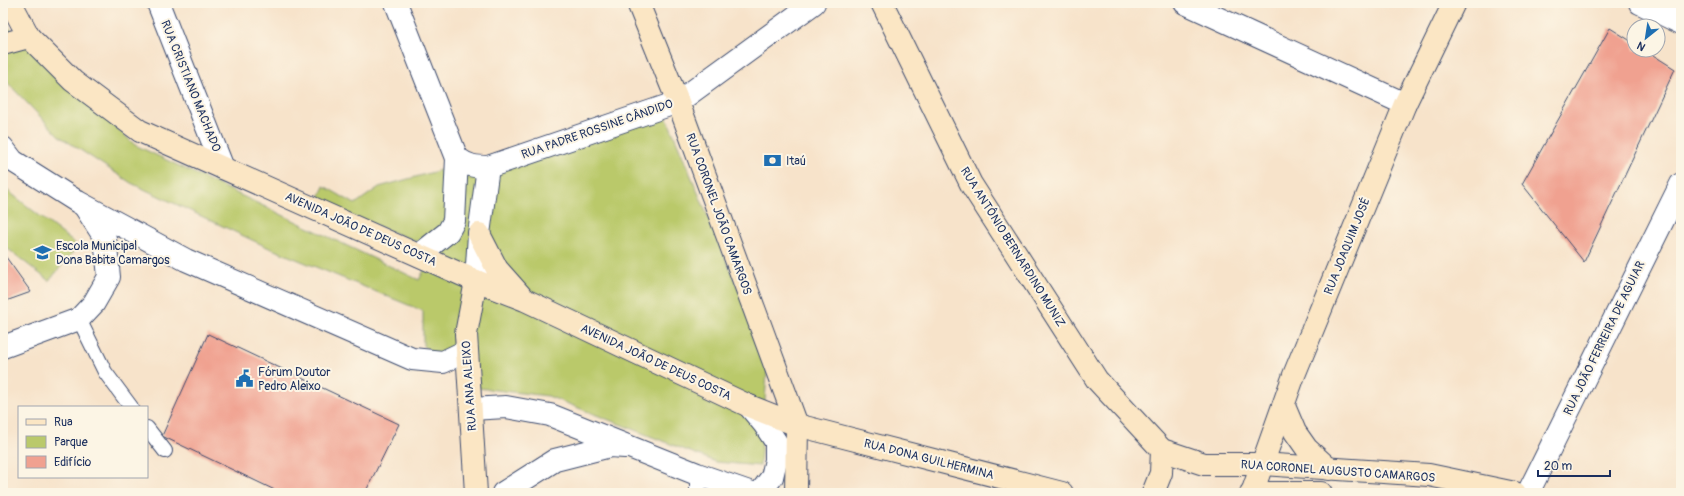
<svg xmlns="http://www.w3.org/2000/svg" width="1684" height="496" font-family="Pangolin,sans-serif">
	<rect width="100%" height="100%" fill="#fcf5e5"/>
	<filter id="ink" filterUnits="userSpaceOnUse"><feTurbulence type="fractalNoise" baseFrequency=".025" numOctaves="2"/><feDisplacementMap in="SourceGraphic" scale="8" xChannelSelector="R" yChannelSelector="G"/><feConvolveMatrix kernelMatrix="1 2 1 2 8 2 1 2 1" color-interpolation-filters="sRGB"/></filter>
	<filter id="wash" filterUnits="userSpaceOnUse"><feTurbulence type="fractalNoise" baseFrequency=".012" numOctaves="4" result="noise"/><feDisplacementMap in="SourceGraphic" scale="16" xChannelSelector="R" yChannelSelector="G"/><feGaussianBlur stdDeviation="0.9" result="paint"/><feColorMatrix in="noise" values="0 0 0 0 0 0 0 0 0 0 0 0 0 0 0 0 0 1.4 0 .05"/><feComposite in="paint" operator="in"/></filter>
	<g filter="url(#wash)">
		<rect width="100%" height="100%" fill="#f7e3ca"/>
		<g fill="#bac96b" stroke="#6a7c64">
			<path d="M3,22L135,145L419,280L435,249L317,202L324,186L355,204L379,187L663,109L768,360L760,466L716,462L548,396L478,388L423,346V311L267,247L131,183L59,136L3,78Z"/>
			<path d="M3,187L78,246L49,281L3,245Z"/>
		</g>
		<g id="blocks">
			<g fill="#f0a190">
				<path d="M1610,28L1634,43V50H1645L1675,69L1584,262L1522,184Z"/>
				<path d="M3,253L31,292L3,302Z"/>
				<path d="M208,334L399,424L365,493H281L162,436Z"/>
			</g>
		</g>
	</g>
	<g filter="url(#ink)">
		<use href="#blocks" fill-opacity="0" stroke="#3c4a6e" stroke-width="1"/>
		<g fill="none" stroke-linecap="round" stroke-linejoin="round">
			<defs>
				<g id="lane">
					<path d="M79,319L105,372L131,407"/>
					<path d="M147,428L165,451"/>
					<path d="M697,474V493"/>
				</g>
				<g id="street">
					<path d="M158,3L223,168"/>
					<path d="M396,3L457,158C468,166 475,167 488,167L678,102L814,3"/>
					<path d="M1185,3L1405,104"/>
					<path d="M1640,3L1681,23"/>
					<path d="M3,148L13,161L78,202L186,260L412,359L443,362L466,351"/>
					<path d="M419,255L448,232L454,221L457,158"/>
					<path d="M476,281L479,234L488,167"/>
					<path d="M3,347L79,319L94,303L109,277L105,238L85,207"/>
					<path d="M749,406L764,424L776,442V460L772,477L760,493"/>
					<path d="M471,409L506,407L550,415L697,474L752,493"/>
					<path d="M503,493L555,460L610,446L625,447"/>
					<path d="M1528,493L1681,184"/>
				</g>
				<g id="secondary">
					<path d="M11,3L29,37L73,81L140,131L476,281L525,300L749,406L797,425L1062,493"/>
					<path d="M638,3L678,102L797,425L796,493"/>
					<path d="M882,3L971,184L1097,380L1162,450L1204,464H1262L1429,475L1515,493"/>
					<path d="M3,44L29,37"/>
					<path d="M479,234L497,269L521,296"/>
					<path d="M1284,406L1295,432L1307,449L1329,469"/>
					<path d="M476,493L466,334L476,281"/>
					<path d="M1153,493L1161,473L1162,450"/>
					<path d="M1251,493H1321"/>
					<path d="M1252,493L1294,375L1405,104L1454,3"/>
				</g>
			</defs>
			<use href="#lane" stroke="#3c4a6e" stroke-width="16"/>
			<use href="#street" stroke="#3c4a6e" stroke-width="24"/>
			<use href="#secondary" stroke="#3c4a6e" stroke-width="24"/>
			<use href="#lane" stroke="#fff" stroke-width="14"/>
			<use href="#street" stroke="#fff" stroke-width="22"/>
			<use href="#secondary" stroke="#fbe6c4" stroke-width="22"/>
		</g>
	</g>
	<defs>
		<symbol id="bank-bare" viewBox="-9 -9 18 18"><path d="M-6-4H6V4H-6ZM0-2.3a2.3 2.3 0 1 0 0 4.6a2.3 2.3 0 1 0 0-4.6Z" fill="#1f6fb2" stroke="#fcf5e5" stroke-width="2.5" paint-order="stroke"/></symbol>
		<symbol id="school-bare" viewBox="-9 -9 18 18"><path d="M0-5L7-2L0 1L-7-2ZM-4 1L0 2.5L4 1V4Q0 6-4 4Z" fill="#1f6fb2" stroke="#fcf5e5" stroke-width="2.5" paint-order="stroke"/></symbol>
		<symbol id="civic-bare" viewBox="-9 -9 18 18"><path d="M-.6-6.5H3V-4.5H.6V-3L4-1V1h2V6H-6V1h2V-1L-.6-3ZM-1.2 2.5V6h2.4V2.5Z" fill="#1f6fb2" stroke="#fcf5e5" stroke-width="2.5" paint-order="stroke"/></symbol>
	</defs>
	<g fill-rule="evenodd">
		<use href="#bank-bare" x="760" y="148" width="25" height="25"/>
		<use href="#school-bare" x="30" y="240" width="25" height="25"/>
		<use href="#civic-bare" x="232" y="366" width="25" height="25"/>
	</g>
	<g text-anchor="middle" stroke-width="4" stroke-linejoin="round" paint-order="stroke">
		<g font-size="12" fill="#1b2f5e" stroke="#fcf5e5">
			<text transform="translate(191 86) rotate(68)" y="4">RUA CRISTIANO MACHADO</text>
			<text transform="translate(597 129) rotate(-19)" y="4">RUA PADRE ROSSINE CÂNDIDO</text>
			<text transform="translate(719 214) rotate(70)" y="4">RUA CORONEL JOÃO CAMARGOS</text>
			<text transform="translate(361 229) rotate(24)" y="4">AVENIDA JOÃO DE DEUS COSTA</text>
			<text transform="translate(1347 246) rotate(-68)" y="4">RUA JOAQUIM JOSÉ</text>
			<text transform="translate(1013 247) rotate(58)" y="4">RUA ANTÔNIO BERNARDINO MUNIZ</text>
			<text transform="translate(1604 338) rotate(-64)" y="4">RUA JOÃO FERREIRA DE AGUIAR</text>
			<text transform="translate(656 362) rotate(25)" y="4">AVENIDA JOÃO DE DEUS COSTA</text>
			<text transform="translate(469 386) rotate(-94)" y="4">RUA ANA ALEIXO</text>
			<text transform="translate(929 459) rotate(14)" y="4">RUA DONA GUILHERMINA</text>
			<text transform="translate(1338 471) rotate(4)" y="4">RUA CORONEL AUGUSTO CAMARGOS</text>
		</g>
		<g font-size="12" fill="#1b2f5e" stroke="#fcf5e5" text-anchor="start">
			<text x="786" y="165">Itaú</text>
			<text x="56" y="250">Escola Municipal<tspan x="56" dy="14">Dona Babita Camargos</tspan></text>
			<text x="258" y="376">Fórum Doutor<tspan x="258" dy="14">Pedro Aleixo</tspan></text>
		</g>
	</g>
	<rect width="1684" height="496" fill="none" stroke="#fcf5e5" stroke-width="16"/>
	<rect x="18" y="406" width="130" height="72" fill="#fcf5e5" stroke="#a2a6af"/>
	<rect x="26" y="419" width="20" height="6" fill="#fbe6c4" stroke="#a2a6af"/>
	<text x="54" y="426" font-size="12" fill="#1b2f5e">Rua</text>
	<rect x="26" y="436" width="20" height="12" fill="#bac96b" stroke="#a2a6af"/>
	<text x="54" y="446" font-size="12" fill="#1b2f5e">Parque</text>
	<rect x="26" y="456" width="20" height="12" fill="#f0a190" stroke="#a2a6af"/>
	<text x="54" y="466" font-size="12" fill="#1b2f5e">Edifício</text>
	<g transform="translate(1646 38) rotate(210)"><circle r="19" fill="#fcf5e5" stroke="#a2a6af"/>
	<path d="M0-3L7 15L0 10L-7 15Z" fill="#1f6fb2"/>
	<text y="-6" font-size="11" font-weight="bold" text-anchor="middle" fill="#1b2f5e">N</text>
	</g>
	<path d="M1538 470v6h72v-6" fill="none" stroke="#1b2f5e" stroke-width="2"/>
	<text x="1544" y="470" font-size="12" fill="#1b2f5e" stroke="#fcf5e5" stroke-width="3" paint-order="stroke">20 m</text>
</svg>
